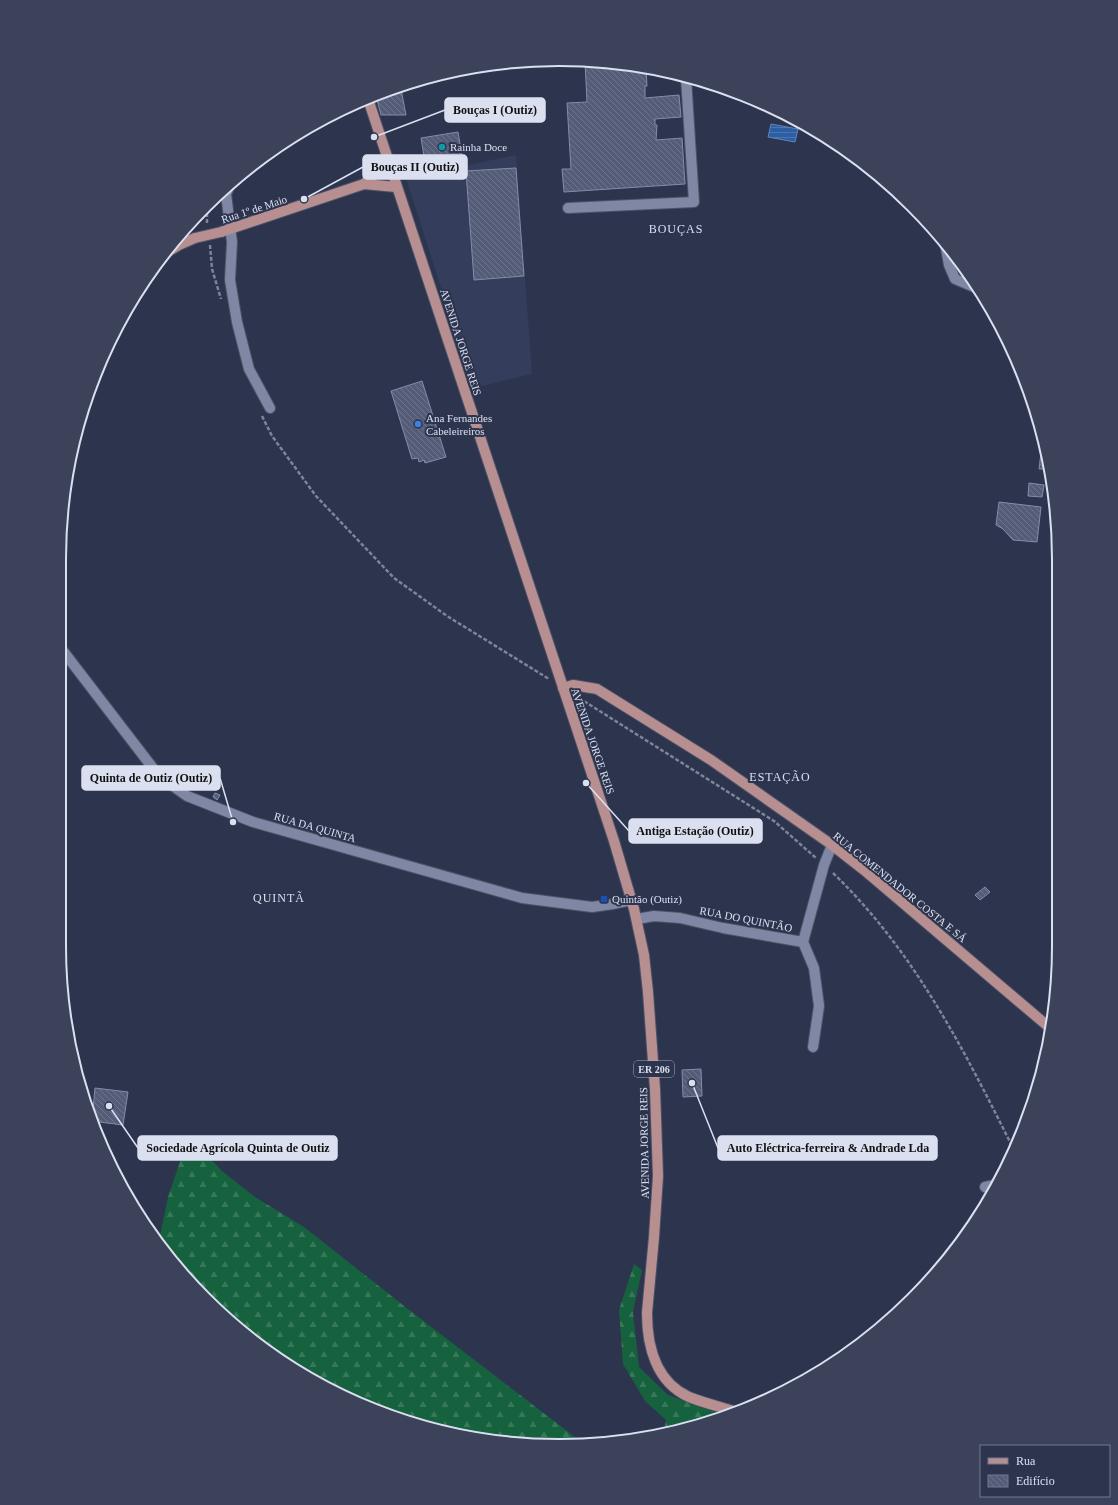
<svg xmlns="http://www.w3.org/2000/svg" width="1118" height="1505" font-family="'Times New Roman',serif">
	<defs>
		<pattern id="forest-firs" width="22" height="20" patternUnits="userSpaceOnUse"><rect width="22" height="20" fill="#16623e"/><path d="M5 1l3.5 6h-7zM16 11l3.5 6h-7z" fill="#37785a"/></pattern>
		<pattern id="water-rules" width="6" height="5" patternUnits="userSpaceOnUse"><rect width="6" height="5" fill="#2c5ea3"/><path d="M0 2.5h6" fill="none" stroke="#4a75b0"/></pattern>
		<pattern id="building-back-hatch" width="6" height="6" patternUnits="userSpaceOnUse"><rect width="6" height="6" fill="#545c77"/><path d="M-1 5l2 2M0 0l6 6M5-1l2 2" fill="none" stroke="#6c738b"/></pattern>
	</defs>
	<rect width="100%" height="100%" fill="#2d344d"/>
	<path fill="#353d5c" d="M516,155L532,374L473,388L406,178Z"/>
	<g fill="url(#forest-firs)">
		<path d="M201,1149L222,1171L255,1197L304,1227L408,1309L584,1444L559,1446L462,1436L338,1395L229,1322L159,1241L168,1197L184,1150Z"/>
		<path d="M634,1264L642,1270L633,1312L639,1367L668,1395L724,1415L664,1431L666,1420L645,1401L623,1364L619,1310Z"/>
	</g>
	<path fill="url(#water-rules)" stroke="#6085ba" d="M771,124L798,129L795,142L768,137Z"/>
	<g fill="url(#building-back-hatch)" stroke="#848caa">
		<path d="M585,62L624,63L646,68L647,86H645V98L679,95L681,117L655,119V125H657L656,140L682,138L685,184L564,192L562,169H571L567,103L587,102Z"/>
		<path d="M413,82L414,86L401,89L406,115H381L376,96Z"/>
		<path d="M458,132L462,156L425,162L421,138Z"/>
		<path d="M516,168L524,276L474,280L466,171Z"/>
		<path d="M422,381L446,457L425,463L424,460L419,462L418,458L412,459L391,391Z"/>
		<path d="M1041,453H1044L1046,463L1045,469H1039Z"/>
		<path d="M1029,483L1044,485L1042,497L1028,496Z"/>
		<path d="M999,502L1041,507L1037,542L1013,540L1003,529L996,525Z"/>
		<path d="M215,793L220,795L217,800L213,797Z"/>
		<path d="M985,887L990,892L980,900L975,895Z"/>
		<path d="M701,1069L702,1096L683,1097L682,1070Z"/>
		<path d="M95,1088L128,1092L123,1125L92,1121Z"/>
	</g>
	<g fill="none" stroke-linecap="round" stroke-linejoin="round">
		<defs>
			<g id="minor">
				<path d="M883,179L903,199"/>
				<path d="M230,185L226,194L232,242L230,280L237,322L249,369L270,408"/>
				<path d="M568,208L694,202L686,78"/>
				<path d="M945,243L949,265L955,279L974,287"/>
				<path d="M60,647L159,776L187,796L253,822L522,898L592,907L613,904L632,900"/>
				<path d="M637,919L654,916L680,918L723,928L803,942L824,865L832,845"/>
				<path d="M803,942L814,968L819,1006L813,1047"/>
				<path d="M985,1187L995,1185"/>
			</g>
			<g id="major">
				<path d="M368,99L614,841L634,909L644,955L648,992L655,1089L658,1176L654,1237L647,1313C647,1346 656,1382 689,1397C704,1403 721,1407 737,1412"/>
				<path d="M364,184L387,161"/>
				<path d="M221,232L364,184L396,187"/>
				<path d="M164,254L179,245L195,238"/>
				<path d="M563,688L573,685L597,689L711,760L832,845L864,870L1050,1028"/>
			</g>
		</defs>
		<use href="#minor" stroke="#4d5267" stroke-width="12"/>
		<use href="#major" stroke="#4d5267" stroke-width="12"/>
		<g stroke="#7e8499" stroke-width="2.5" stroke-dasharray="4 2" stroke-linecap="butt">
			<path d="M207,207V224"/>
			<path d="M210,245L212,269L221,299"/>
			<path d="M262,416L272,436L316,496L394,578L447,616L549,679"/>
			<path d="M579,698L774,821L816,858"/>
			<path d="M833,873C915,952 964,1050 1014,1150"/>
		</g>
		<use href="#minor" stroke="#7f87a4" stroke-width="10"/>
		<use href="#major" stroke="#b88f91" stroke-width="10"/>
		<defs>
			<path id="major-bridge" d="M195,238L221,232"/>
		</defs>
		<use href="#major-bridge" stroke="#4d5267" stroke-width="12" stroke-linecap="butt"/>
		<use href="#major-bridge" stroke="#b88f91" stroke-width="10"/>
	</g>
	<circle fill="#0f9aa8" stroke="#2d344d" stroke-width="1.5" cx="442" cy="147" r="4"/>
	<circle fill="#3f7fe0" stroke="#2d344d" stroke-width="1.5" cx="418" cy="424" r="4"/>
	<rect fill="#1a4fb4" stroke="#2d344d" stroke-width="1.5" x="600" y="895" width="8" height="8" rx="2"/>
	<g text-anchor="middle" stroke-width="4" stroke-linejoin="round" paint-order="stroke">
		<rect fill="#2d344d" stroke="#a7acbf" stroke-width="1" x="634" y="1061" width="40" height="16" rx="3"/>
		<g font-size="10" font-weight="bold" fill="#dbe0f0">
			<text x="654" y="1073">ER 206</text>
		</g>
		<g font-size="11" fill="#dbe0f0" stroke="#2d344d" text-anchor="start">
			<text x="450" y="151">Rainha Doce</text>
			<text x="426" y="422">Ana Fernandes<tspan x="426" dy="13">Cabeleireiros</tspan></text>
			<text x="612" y="903">Quintão (Outiz)</text>
		</g>
		<g font-size="11" fill="#dbe0f0" stroke="#2d344d">
			<text transform="translate(254 209) rotate(-18)" y="4">Rua 1º de Maio</text>
			<text transform="translate(461 342) rotate(72)" y="4">AVENIDA JORGE REIS</text>
			<text transform="translate(593 741) rotate(71)" y="4">AVENIDA JORGE REIS</text>
			<text transform="translate(315 827) rotate(16)" y="4">RUA DA QUINTA</text>
			<text transform="translate(900 887) rotate(39)" y="4">RUA COMENDADOR COSTA E SÁ</text>
			<text transform="translate(746 919) rotate(11)" y="4">RUA DO QUINTÃO</text>
			<text transform="translate(644 1143) rotate(-91)" y="4">AVENIDA JORGE REIS</text>
		</g>
		<g font-size="12" letter-spacing="1" fill="#dbe0f0" stroke="#2d344d">
			<text x="676" y="233">BOUÇAS</text>
			<text x="780" y="781">ESTAÇÃO</text>
			<text x="279" y="902">QUINTÃ</text>
		</g>
	</g>
	<path d="M0 0H1118V1505H0ZM559 66H559A493 493 0 0 1 1052 559V946A493 493 0 0 1 559 1439H559A493 493 0 0 1 66 946V559A493 493 0 0 1 559 66Z" fill="#3b425a" fill-rule="evenodd"/>
	<path fill="none" stroke="#dbe0f0" stroke-width="2" d="M559 66H559A493 493 0 0 1 1052 559V946A493 493 0 0 1 559 1439H559A493 493 0 0 1 66 946V559A493 493 0 0 1 559 66Z"/>
	<path fill="none" stroke="#dbe0f0" stroke-width="1.5" d="M374 137L445 110M304 199L363 167M233 822L220 778M586 783L629 831M109 1106L138 1148M692 1083L718 1148"/>
	<g fill="#dbe0f0" stroke="#2d344d" stroke-width="1.5">
		<circle cx="374" cy="137" r="4"/>
		<circle cx="304" cy="199" r="4"/>
		<circle cx="233" cy="822" r="4"/>
		<circle cx="586" cy="783" r="4"/>
		<circle cx="109" cy="1106" r="4"/>
		<circle cx="692" cy="1083" r="4"/>
	</g>
	<g fill="#dbe0f0" stroke="#dbe0f0" stroke-width="1.5">
		<rect x="445" y="98" width="100" height="24" rx="4"/>
		<rect x="363" y="155" width="104" height="24" rx="4"/>
		<rect x="82" y="766" width="138" height="24" rx="4"/>
		<rect x="629" y="819" width="133" height="24" rx="4"/>
		<rect x="138" y="1136" width="199" height="24" rx="4"/>
		<rect x="718" y="1136" width="219" height="24" rx="4"/>
	</g>
	<g font-size="12" text-anchor="middle" font-weight="bold" fill="#111">
		<text x="495" y="114">Bouças I (Outiz)</text>
		<text x="415" y="171">Bouças II (Outiz)</text>
		<text x="151" y="782">Quinta de Outiz (Outiz)</text>
		<text x="695" y="835">Antiga Estação (Outiz)</text>
		<text x="238" y="1152">Sociedade Agrícola Quinta de Outiz</text>
		<text x="828" y="1152">Auto Eléctrica-ferreira &amp; Andrade Lda</text>
	</g>
	<rect x="980" y="1445" width="130" height="52" fill="#2d344d" stroke="#73798e"/>
	<rect x="988" y="1458" width="20" height="6" fill="#b88f91" stroke="#73798e"/>
	<text x="1016" y="1465" font-size="12" fill="#dbe0f0">Rua</text>
	<rect x="988" y="1475" width="20" height="12" fill="url(#building-back-hatch)" stroke="#73798e"/>
	<text x="1016" y="1485" font-size="12" fill="#dbe0f0">Edifício</text>
</svg>
